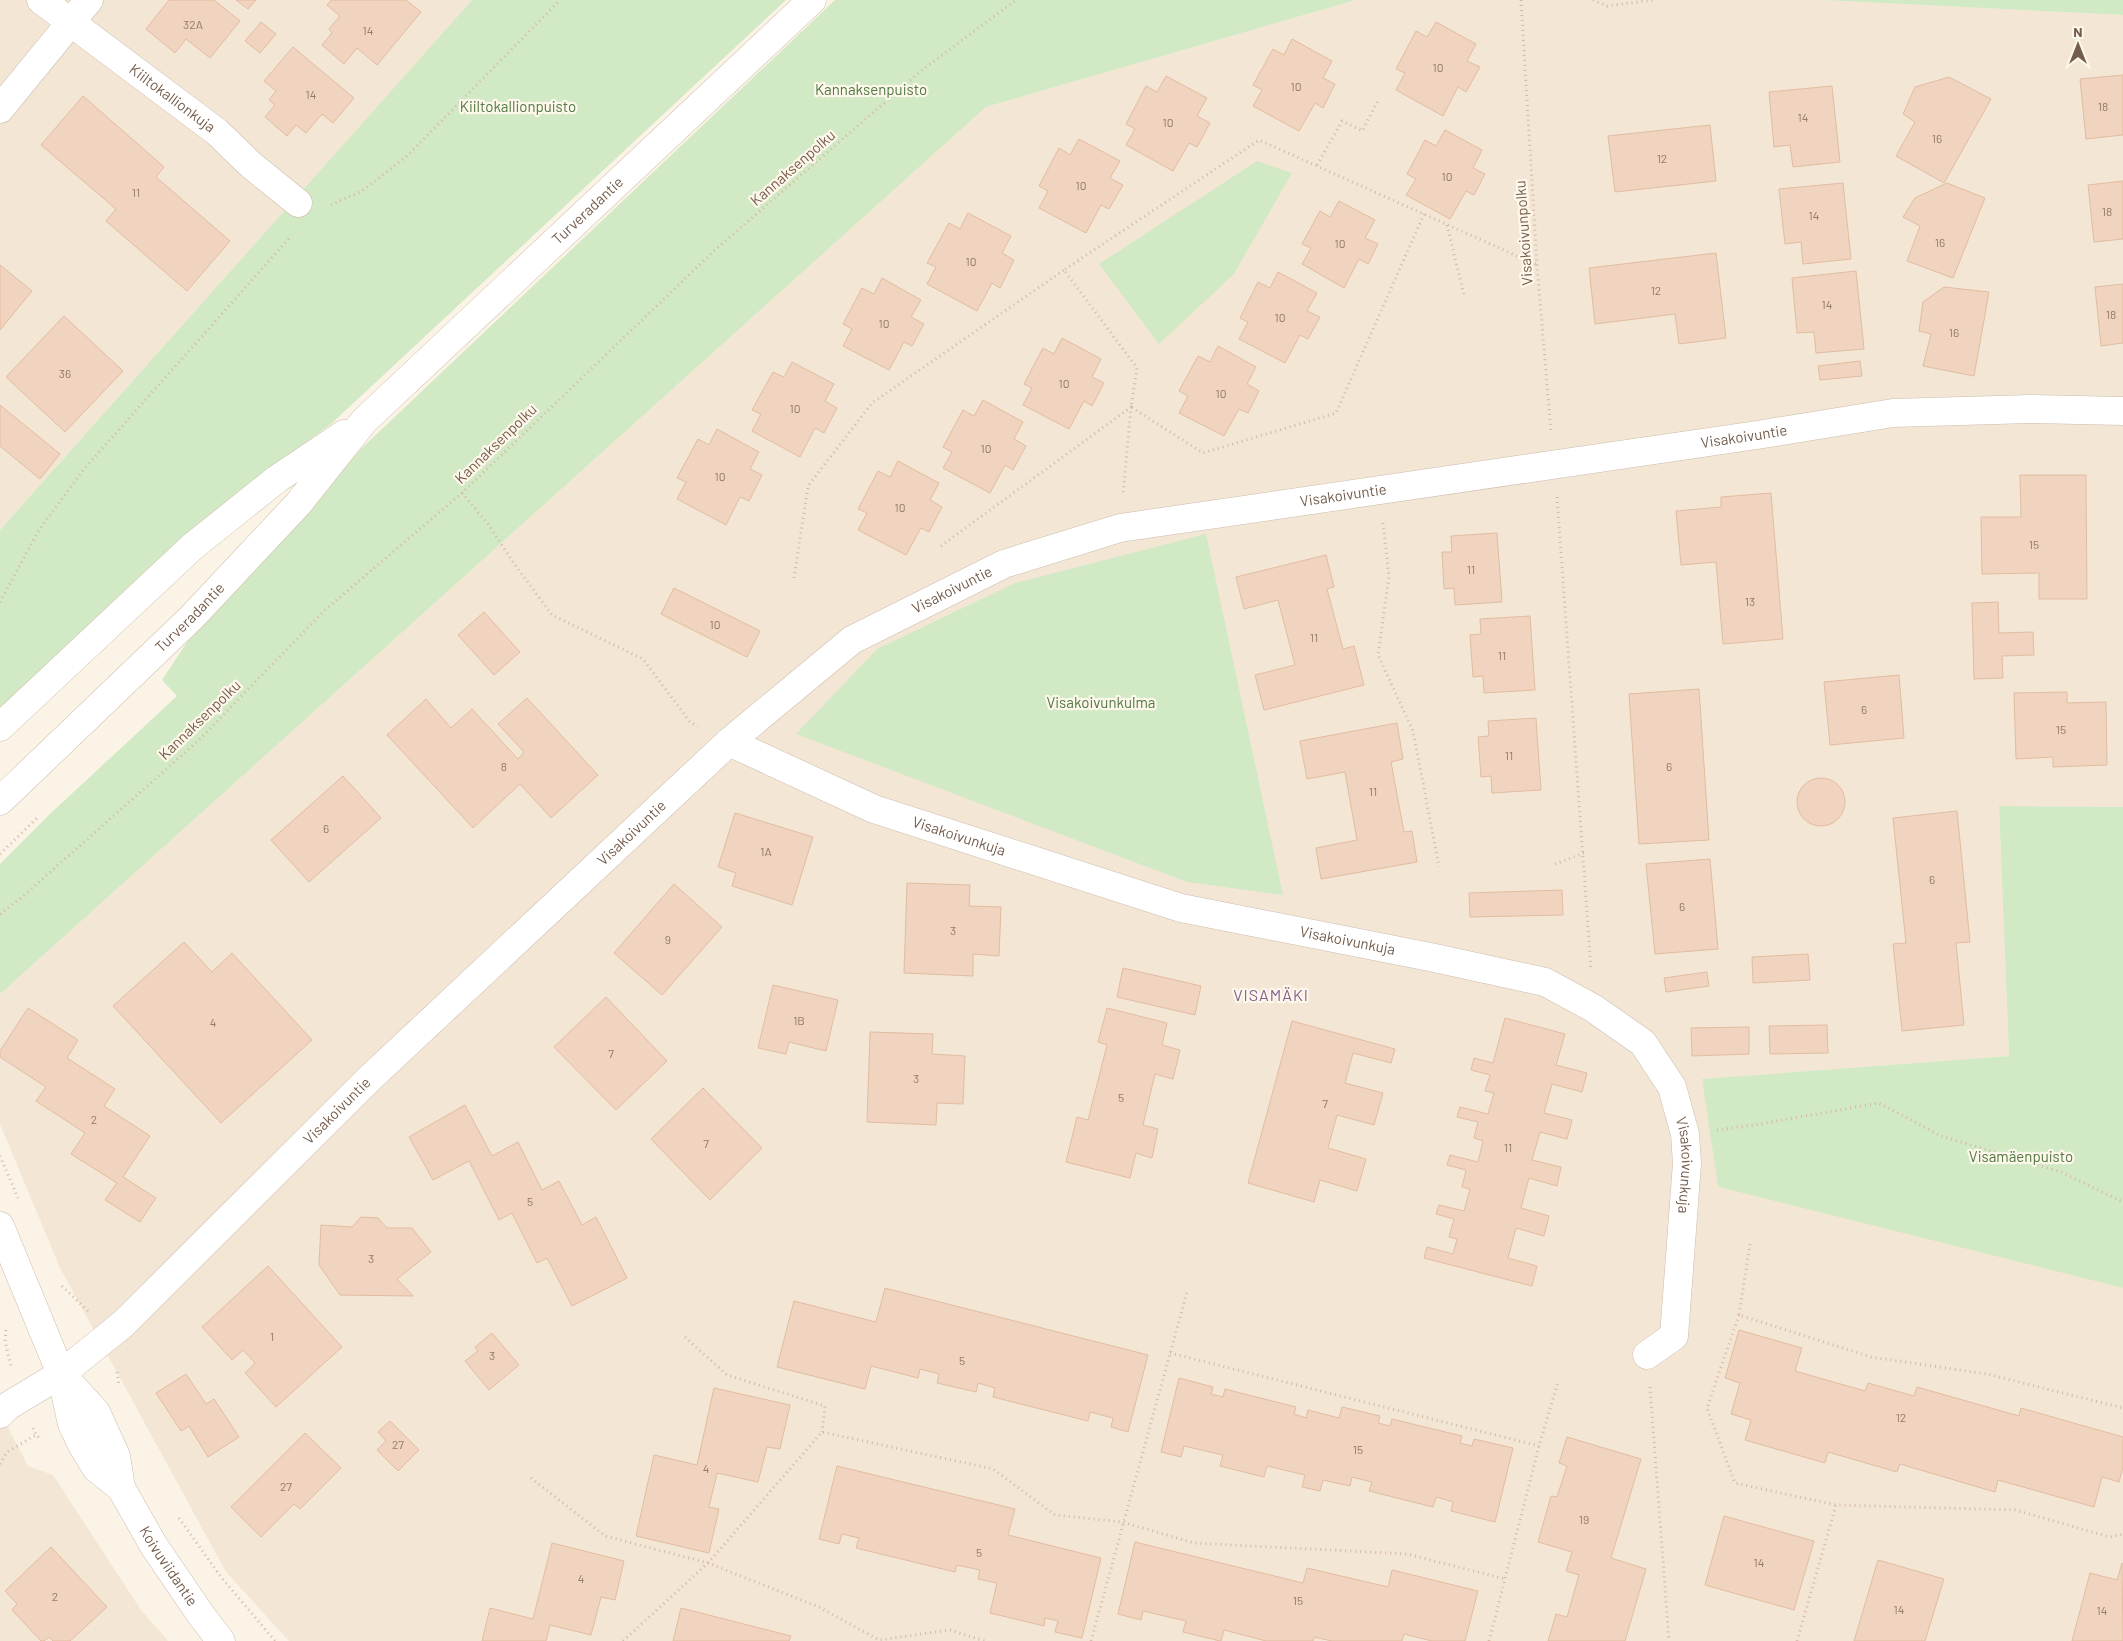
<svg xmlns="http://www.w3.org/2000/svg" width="2123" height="1641" font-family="Barlow,sans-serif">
	<rect width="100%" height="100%" fill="#fbf4e6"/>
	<g fill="#f3e6d5">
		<path d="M0,0H472L0,530Z"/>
		<path d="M1356,0H1822L2123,15V807L1999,806L2009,1056L1703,1079L1718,1187L2123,1288V1641H289L226,1572L60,1268L0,1124V994L986,107Z"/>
		<path d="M0,1412L28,1466L53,1475L141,1610L168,1641H0Z"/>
	</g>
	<g fill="#d2e9c5">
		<path d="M472,0H786L331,424L240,490L185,538L0,712V530Z"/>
		<path d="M835,0H1356L986,107L0,994V864L51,813L177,696L162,680L199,624L362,448Z"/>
		<path d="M1822,0H2123V15Z"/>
		<path d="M1257,161L1292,173L1234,274L1159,344L1099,264Z"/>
		<path d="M1206,534L1283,895L1187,882L796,734L877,649L1015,583Z"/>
		<path d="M1999,806L2123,807V1288L1718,1187L1702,1079L2009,1056Z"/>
	</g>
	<g fill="#f0d4bf" stroke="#e2bca0">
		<path d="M169,0H214L240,21L210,58L186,39L175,53L146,29Z"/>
		<path d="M236,0H256L248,9Z"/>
		<path d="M331,0H406L421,12L377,65L357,48L344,64L322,45L332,33L329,29L340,16L327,5Z"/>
		<path d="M261,22L276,34L260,53L245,41Z"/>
		<path d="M1436,22L1476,44L1467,61L1480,67L1466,92L1458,87L1443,116L1396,90L1405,73L1396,69L1416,31L1427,37Z"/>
		<path d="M1292,39L1332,61L1323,78L1335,84L1323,108L1315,103L1299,131L1253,106L1262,90L1253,85L1273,49L1284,55Z"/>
		<path d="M293,47L354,98L333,123L322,114L306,133L296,125L287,136L265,117L275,105L269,100L276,91L264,81Z"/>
		<path d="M2123,75V135L2086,139L2080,79Z"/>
		<path d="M1166,76L1207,98L1197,116L1210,123L1197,147L1189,143L1173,171L1126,145L1135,129L1126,124L1146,86L1157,92Z"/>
		<path d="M1949,77L1991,99L1944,183L1896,156L1915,122L1903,114L1915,87Z"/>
		<path d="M1832,86L1840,162L1793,167L1790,145L1774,147L1769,92Z"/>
		<path d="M83,96L164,167L156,177L230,241L187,291L106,221L116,209L41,145Z"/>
		<path d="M1710,125L1716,181L1615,192L1608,136Z"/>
		<path d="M1445,130L1482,150L1473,168L1485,174L1474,195L1466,191L1450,219L1406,195L1416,179L1407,174L1425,140L1436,146Z"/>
		<path d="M1079,139L1120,161L1110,178L1123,185L1109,209L1101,205L1086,233L1039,208L1048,191L1039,186L1059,148L1070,155Z"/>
		<path d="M2123,181V239L2094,242L2088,185Z"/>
		<path d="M1843,183L1851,259L1803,264L1801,242L1785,244L1779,189Z"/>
		<path d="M1947,183L1985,198L1953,278L1907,261L1920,226L1903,217L1915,198Z"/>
		<path d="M1339,201L1375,220L1365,238L1378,244L1368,264L1359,259L1344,288L1302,264L1311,248L1302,244L1320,211L1330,217Z"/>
		<path d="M968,213L1011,236L1002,253L1014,260L1000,288L992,283L977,311L927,284L936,267L927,263L949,223L960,229Z"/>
		<path d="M1716,253L1726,338L1679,344L1675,314L1595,324L1589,268Z"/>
		<path d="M0,265L32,291L0,330Z"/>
		<path d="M1856,271L1864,349L1816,353L1814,332L1797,333L1792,278Z"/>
		<path d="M1278,272L1317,293L1307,311L1320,317L1308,339L1300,335L1285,363L1239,339L1248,322L1240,318L1258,282L1270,288Z"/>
		<path d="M882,278L921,300L911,317L924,324L912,346L904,342L889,370L843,346L852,329L843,324L862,288L874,294Z"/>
		<path d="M2123,284V343L2101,346L2095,287Z"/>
		<path d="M1944,287L1989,292L1974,376L1923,366L1931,334L1919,331L1923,302Z"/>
		<path d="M64,316L123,371L65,432L6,377Z"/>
		<path d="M1062,338L1101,359L1092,377L1104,383L1092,406L1084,401L1069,429L1023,405L1032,388L1024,384L1043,348L1054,354Z"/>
		<path d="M1218,346L1256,367L1247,384L1259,391L1248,413L1239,409L1224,436L1179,413L1188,396L1179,391L1198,356L1210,362Z"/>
		<path d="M1860,361L1862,376L1820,380L1818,366Z"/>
		<path d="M792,362L834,384L825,401L837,408L824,433L815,428L800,457L752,431L761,414L752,410L773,372L784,377Z"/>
		<path d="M983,400L1023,422L1014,439L1026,446L1013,470L1005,465L990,493L943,468L952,452L943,447L963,410L974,416Z"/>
		<path d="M0,405L60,454L40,479L0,446Z"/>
		<path d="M717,429L759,452L750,469L762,475L749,501L740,497L726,525L677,499L686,482L677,478L698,439L709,445Z"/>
		<path d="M898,461L939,483L930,500L942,507L929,532L921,528L906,555L858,530L867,513L858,509L878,471L890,477Z"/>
		<path d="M2020,475H2086L2087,599H2039V573L1982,574L1981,517H2021Z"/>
		<path d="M1771,493L1783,639L1723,644L1716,562L1681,565L1676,511L1721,507V497Z"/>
		<path d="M1497,533L1502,602L1455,605L1454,588L1444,589L1442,552H1452L1451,536Z"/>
		<path d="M1326,555L1334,587L1327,589L1343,649L1354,646L1364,685L1264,710L1255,675L1295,665L1278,600L1244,609L1236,577Z"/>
		<path d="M674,588L760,631L747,657L661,614Z"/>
		<path d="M1998,602L1999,633L2033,632L2034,655L2002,656L2003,678L1974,679L1972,603Z"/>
		<path d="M484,612L520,652L494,675L458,635Z"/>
		<path d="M1530,616L1535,690L1484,693L1483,676L1473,677L1470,635L1481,634L1480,619Z"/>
		<path d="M1899,675L1904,738L1830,745L1824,682Z"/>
		<path d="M1699,689L1709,840L1639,844L1629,694Z"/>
		<path d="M2067,692V703L2106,702L2107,765L2053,767V757L2016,759L2014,693Z"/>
		<path d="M527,698L598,775L551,818L520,784L473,828L387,735L426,699L451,728L472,709L518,759L524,752L498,724Z"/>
		<path d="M1536,718L1541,790L1492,793L1491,776L1481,777L1478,737L1489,736L1488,721Z"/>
		<path d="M1397,723L1403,759L1391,762L1404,832L1412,831L1417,862L1321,879L1316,848L1357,840L1345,772L1307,779L1300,741Z"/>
		<path d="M343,776L381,818L309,882L271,840Z"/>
		<circle cx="1821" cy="802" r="24"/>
		<path d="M1957,811L1970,942L1956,943L1964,1025L1902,1031L1893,944L1906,943L1893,818Z"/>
		<path d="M735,813L813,837L792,905L732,886L736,873L718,867Z"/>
		<path d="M1710,859L1718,949L1655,954L1646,864Z"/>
		<path d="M907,883L970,885L969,906L1001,907L999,956L973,954V976L904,973Z"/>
		<path d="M674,884L722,927L662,995L614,953Z"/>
		<path d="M1562,890L1563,915L1470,917L1469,893Z"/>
		<path d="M184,942L212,972L232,953L312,1040L221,1123L113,1006Z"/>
		<path d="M1808,954L1810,980L1753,983L1752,957Z"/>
		<path d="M1123,968L1201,986L1195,1015L1117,997Z"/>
		<path d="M1707,972L1709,986L1666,992L1664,978Z"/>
		<path d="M773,985L838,1000L826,1051L789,1042L786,1054L758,1048Z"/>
		<path d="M606,997L667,1061L616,1110L554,1047Z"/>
		<path d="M28,1008L78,1040L67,1058L115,1089L104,1106L150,1136L123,1177L156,1198L140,1222L105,1200L117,1183L71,1154L85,1133L36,1101L46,1087L0,1057V1051Z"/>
		<path d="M1107,1008L1167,1023L1162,1045L1180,1050L1173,1079L1155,1074L1143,1125L1158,1129L1152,1158L1136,1153L1130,1178L1066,1162L1077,1117L1088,1120L1107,1045L1098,1042Z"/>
		<path d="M1505,1018L1565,1034L1556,1065L1587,1073L1582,1092L1552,1084L1544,1113L1572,1120L1567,1139L1540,1132L1532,1160L1561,1167L1557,1186L1529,1178L1521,1208L1549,1216L1544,1236L1516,1228L1508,1258L1537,1266L1532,1286L1424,1258L1427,1247L1453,1254L1457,1239L1449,1237L1454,1219L1436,1214L1439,1205L1464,1211L1470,1189L1462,1187L1466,1170L1447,1165L1450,1155L1478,1162L1483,1141L1474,1138L1478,1122L1457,1117L1460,1107L1488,1114L1494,1093L1485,1091L1490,1075L1471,1070L1474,1058L1493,1063Z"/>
		<path d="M1292,1021L1395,1049L1391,1063L1353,1053L1345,1083L1383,1093L1374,1125L1337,1115L1328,1148L1366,1159L1357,1191L1320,1180L1314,1202L1248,1183Z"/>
		<path d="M1827,1025L1828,1053L1770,1054L1769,1026Z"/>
		<path d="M1749,1027V1054L1692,1056L1691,1028Z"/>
		<path d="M870,1032L933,1034L932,1054L965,1056L963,1104L937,1103L936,1125L867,1122Z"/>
		<path d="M703,1088L762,1148L710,1200L651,1139Z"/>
		<path d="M465,1105L492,1156L518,1142L542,1190L559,1181L582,1225L596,1217L627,1278L572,1306L547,1258L537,1263L512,1213L499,1220L469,1161L433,1180L409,1137Z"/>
		<path d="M361,1217L378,1218L387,1228H412L431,1252L397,1279L413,1296L340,1295L319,1265L321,1225L352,1227Z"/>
		<path d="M268,1266L342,1347L276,1407L245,1373L255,1363L243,1350L232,1360L202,1327Z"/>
		<path d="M885,1288L1148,1355L1128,1432L1111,1427L1113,1418L1090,1412L1088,1421L993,1397L995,1388L978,1383L976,1392L937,1383L939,1374L920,1369L918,1378L871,1366L865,1389L777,1367L794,1301L876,1322Z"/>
		<path d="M1739,1330L1802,1348L1795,1371L1865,1391L1868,1383L1914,1396L1917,1387L2019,1416L2021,1408L2123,1437V1467L2119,1482L2102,1477L2094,1507L1998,1480L1995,1492L1900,1464L1897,1472L1828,1452L1825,1463L1745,1440L1751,1420L1731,1414L1740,1383L1725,1378Z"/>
		<path d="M492,1333L519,1365L489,1390L465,1361L478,1351L475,1347Z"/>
		<path d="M186,1374L206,1404L214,1399L239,1437L208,1457L189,1426L181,1431L156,1393Z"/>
		<path d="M1179,1378L1213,1387L1211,1394L1223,1397L1225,1389L1296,1407L1294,1414L1306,1418L1308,1410L1339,1418L1342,1407L1380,1416L1378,1423L1390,1426L1392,1419L1462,1436L1460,1443L1472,1446L1474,1439L1513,1448L1495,1522L1451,1511L1453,1502L1436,1497L1433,1507L1369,1491L1372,1482L1352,1477L1350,1486L1323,1480L1320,1491L1302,1487L1305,1475L1267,1466L1264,1477L1220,1466L1223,1455L1184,1446L1181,1457L1161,1452Z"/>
		<path d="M714,1388L790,1405L780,1449L767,1447L758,1482L717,1473L709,1507L719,1509L709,1553L636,1536L654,1455L697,1465Z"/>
		<path d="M390,1421L419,1450L398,1471L377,1450L386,1441L378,1432Z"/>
		<path d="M305,1433L341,1468L300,1509L294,1504L261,1537L231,1507Z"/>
		<path d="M1567,1437L1641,1459L1611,1558L1646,1569L1625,1641H1548L1556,1614L1567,1617L1579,1575L1566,1571L1572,1552L1538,1542L1551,1496L1557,1497L1567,1466L1559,1463Z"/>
		<path d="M837,1466L1015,1509L1008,1535L1101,1558L1082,1638L1055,1632L1058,1621L1045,1618L1044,1626L990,1613L997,1583L978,1579L980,1570L957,1565L955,1572L856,1548L859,1538L842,1534L839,1544L819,1539Z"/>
		<path d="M1724,1516L1814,1541L1794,1610L1705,1585Z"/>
		<path d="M1135,1542L1303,1583L1307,1568L1388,1587L1392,1570L1478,1591L1465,1641H1432L1404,1634L1402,1641H1332L1314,1637L1313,1641H1266L1224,1630L1221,1641H1220L1183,1632L1186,1621L1143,1611L1141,1620L1118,1614Z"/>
		<path d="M552,1543L624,1561L615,1600L601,1597L591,1635L550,1625L546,1641H482L490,1608L533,1619Z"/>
		<path d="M51,1547L107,1607L70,1641H53L49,1637L44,1641H41L12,1610L17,1604L5,1591Z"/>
		<path d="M1878,1560L1944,1579L1925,1641H1854Z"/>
		<path d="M2122,1563L2123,1641H2072L2090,1573L2117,1580Z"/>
		<path d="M681,1608L791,1636L789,1641H673Z"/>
	</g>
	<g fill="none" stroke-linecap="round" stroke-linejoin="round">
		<defs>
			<g id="minor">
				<path id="s1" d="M41,0L217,132L250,164L298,203"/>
				<path d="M0,109L89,0"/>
				<path id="s2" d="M729,742L874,809L1181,908L1430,957L1545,982L1593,1008L1643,1043L1672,1087L1685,1134L1687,1163L1674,1336L1647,1355"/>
				<path id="s3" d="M0,1414L8,1406L61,1374L123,1324L369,1079L729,742L852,640L1004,564L1120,528L1757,435L1893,413L2030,409L2123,411"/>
			</g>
			<g id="tertiary">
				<path id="s4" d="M0,1226L61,1374L72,1424L81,1443L96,1468L121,1488L154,1546L201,1615L221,1641"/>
				<path d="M62,1375L96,1412L116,1456L121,1488"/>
			</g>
			<g id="secondary">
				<path d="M0,727L192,547L277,479L344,434"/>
				<path id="s5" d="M0,801L192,617L298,504L364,421L812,0"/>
			</g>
		</defs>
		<use href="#minor" stroke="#cdbcad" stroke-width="29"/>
		<use href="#tertiary" stroke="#cdbcad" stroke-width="29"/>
		<use href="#secondary" stroke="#d0bdaa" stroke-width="29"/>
		<g stroke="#d5b8a2" stroke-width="3" stroke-dasharray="1 4" stroke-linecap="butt">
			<path d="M1521,0L1537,265L1551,431"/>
			<path d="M1593,0L1607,6L1653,0"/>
			<path d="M1317,165L1342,121L1362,131L1378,101"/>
			<path d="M331,205L362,191L407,156L560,0"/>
			<path d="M1424,214L1336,413L1203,453L1131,407L1137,368L1064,270L1259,140L1537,265"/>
			<path d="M1447,225L1464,295"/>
			<path d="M462,493L488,524L513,562L552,615L643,659L690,722L698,726"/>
			<path d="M1557,497L1591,969"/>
			<path d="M1383,523L1389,577L1378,655L1413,731L1439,867"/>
			<path d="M941,546L1131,407L1123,495"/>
			<path d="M794,578L808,486L872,403L1064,270"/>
			<path d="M0,602L39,530L84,469L291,236"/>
			<path d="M0,854L39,816"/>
			<path d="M1555,864L1584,853"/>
			<path d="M0,914L21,898L198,741L325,610L462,493L715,250L922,70L1016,0"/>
			<path d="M1717,1130L1754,1125L1879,1103L1941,1136L2061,1172L2123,1202"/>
			<path d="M0,1156L18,1198"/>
			<path d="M1750,1244L1739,1315L1871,1357L1987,1374L2123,1408"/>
			<path d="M62,1286L88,1311"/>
			<path d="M1739,1315L1707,1408L1735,1483L1836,1505"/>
			<path d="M6,1330L5,1341L11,1366"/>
			<path d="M685,1337L727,1375L825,1406L822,1432"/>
			<path d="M1170,1353L1539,1446"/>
			<path d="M117,1372L119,1386"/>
			<path d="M1650,1387L1669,1641"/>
			<path d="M33,1428L36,1435L41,1439"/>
			<path d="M0,1464L7,1452L36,1435"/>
			<path d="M531,1478L605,1536L708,1563L819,1607L879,1640L950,1630L985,1641"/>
			<path d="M179,1518L221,1577L275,1641"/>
			<path d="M623,1641L708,1563L822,1432L993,1469L1055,1515L1122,1522L1194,1543L1407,1554L1505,1579"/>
			<path d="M1091,1641L1187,1292"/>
			<path d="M1489,1641L1539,1446L1558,1382"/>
			<path d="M1797,1641L1836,1505L2015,1510L2110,1537L2123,1534"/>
		</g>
		<use href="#minor" stroke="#fff" stroke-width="28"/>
		<use href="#tertiary" stroke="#fff" stroke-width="28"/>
		<use href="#secondary" stroke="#fff" stroke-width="28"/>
	</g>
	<g text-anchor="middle" stroke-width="4.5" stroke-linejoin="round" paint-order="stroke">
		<g font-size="12" fill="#937a69">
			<text x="193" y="29">32A</text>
			<text x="368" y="35">14</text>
			<text x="1438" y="72">10</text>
			<text x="1296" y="91">10</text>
			<text x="311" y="99">14</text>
			<text x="2103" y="111">18</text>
			<text x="1803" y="122">14</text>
			<text x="1168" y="127">10</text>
			<text x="1937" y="143">16</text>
			<text x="1662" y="163">12</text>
			<text x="1447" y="181">10</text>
			<text x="1081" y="190">10</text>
			<text x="136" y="197">11</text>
			<text x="2107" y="216">18</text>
			<text x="1814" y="220">14</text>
			<text x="1940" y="247">16</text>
			<text x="1340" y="248">10</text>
			<text x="971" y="266">10</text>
			<text x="1656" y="295">12</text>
			<text x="1827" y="309">14</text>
			<text x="2111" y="319">18</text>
			<text x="1280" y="322">10</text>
			<text x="884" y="328">10</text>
			<text x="1954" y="337">16</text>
			<text x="65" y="378">36</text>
			<text x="1064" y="388">10</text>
			<text x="1221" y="398">10</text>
			<text x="795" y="413">10</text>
			<text x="986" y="453">10</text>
			<text x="720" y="481">10</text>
			<text x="900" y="512">10</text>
			<text x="2034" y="549">15</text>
			<text x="1471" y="574">11</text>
			<text x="1750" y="606">13</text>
			<text x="715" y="629">10</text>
			<text x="1314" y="642">11</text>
			<text x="1502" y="660">11</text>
			<text x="1864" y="714">6</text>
			<text x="2061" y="734">15</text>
			<text x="1509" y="760">11</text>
			<text x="504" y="771">8</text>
			<text x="1669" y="771">6</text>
			<text x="1373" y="796">11</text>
			<text x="326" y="833">6</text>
			<text x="766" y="856">1A</text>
			<text x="1932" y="884">6</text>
			<text x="1682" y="911">6</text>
			<text x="953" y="935">3</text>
			<text x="668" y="944">9</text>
			<text x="799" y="1025">1B</text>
			<text x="213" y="1027">4</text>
			<text x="611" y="1058">7</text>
			<text x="916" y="1083">3</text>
			<text x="1121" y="1102">5</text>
			<text x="1325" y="1108">7</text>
			<text x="94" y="1124">2</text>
			<text x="706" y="1148">7</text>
			<text x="1508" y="1152">11</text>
			<text x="530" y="1206">5</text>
			<text x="371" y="1263">3</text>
			<text x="272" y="1341">1</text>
			<text x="492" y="1360">3</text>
			<text x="962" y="1365">5</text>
			<text x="1901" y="1422">12</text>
			<text x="398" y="1449">27</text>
			<text x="1358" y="1454">15</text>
			<text x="706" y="1473">4</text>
			<text x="286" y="1491">27</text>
			<text x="1584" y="1524">19</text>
			<text x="979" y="1557">5</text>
			<text x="1759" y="1567">14</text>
			<text x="581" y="1583">4</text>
			<text x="55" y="1601">2</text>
			<text x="1298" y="1605">15</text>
			<text x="1899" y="1614">14</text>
			<text x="2102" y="1615">14</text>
		</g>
		<g font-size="15" fill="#527944" stroke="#fef8ec">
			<text x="871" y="95">Kannaksenpuisto</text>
			<text x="518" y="112">Kiiltokallionpuisto</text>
			<text x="1101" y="708">Visakoivunkulma</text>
			<text x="2021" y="1162">Visamäenpuisto</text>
		</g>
		<g font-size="15" fill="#745c4c" stroke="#fef8ec">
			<text dy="5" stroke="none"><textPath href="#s1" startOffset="164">Kiiltokallionkuja</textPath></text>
			<text transform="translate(793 168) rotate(-41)" y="5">Kannaksenpolku</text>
			<text dy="5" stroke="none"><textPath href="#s5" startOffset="834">Turveradantie</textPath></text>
			<text transform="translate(1524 233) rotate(-94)" y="5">Visakoivunpolku</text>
			<text dy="5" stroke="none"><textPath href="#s3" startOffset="2075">Visakoivuntie</textPath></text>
			<text transform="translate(496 444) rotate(-44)" y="5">Kannaksenpolku</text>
			<text dy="5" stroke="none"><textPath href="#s3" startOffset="1670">Visakoivuntie</textPath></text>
			<text dy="5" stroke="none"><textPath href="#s3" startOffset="1265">Visakoivuntie</textPath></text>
			<text dy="5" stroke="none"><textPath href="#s5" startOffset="264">Turveradantie</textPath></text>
			<text transform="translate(200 720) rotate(-44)" y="5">Kannaksenpolku</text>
			<text dy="5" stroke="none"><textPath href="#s3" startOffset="860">Visakoivuntie</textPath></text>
			<text dy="5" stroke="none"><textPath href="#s2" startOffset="249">Visakoivunkuja</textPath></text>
			<text dy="5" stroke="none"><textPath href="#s2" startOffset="652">Visakoivunkuja</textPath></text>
			<text dy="5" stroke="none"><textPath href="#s3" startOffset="455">Visakoivuntie</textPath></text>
			<text dy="5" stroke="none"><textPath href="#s2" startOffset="1102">Visakoivunkuja</textPath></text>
			<text dy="5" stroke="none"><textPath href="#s4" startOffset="385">Koivuviidantie</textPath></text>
		</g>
		<g font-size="16" letter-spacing="1" fill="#836390" stroke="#fef8ec">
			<text x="1271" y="1001">VISAMÄKI</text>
		</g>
	</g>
	<g transform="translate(2078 45)" stroke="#fef8ec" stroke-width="4" paint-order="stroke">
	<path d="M0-4L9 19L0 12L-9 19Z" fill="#745c4c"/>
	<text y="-8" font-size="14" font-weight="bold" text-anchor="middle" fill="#745c4c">N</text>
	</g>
</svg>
